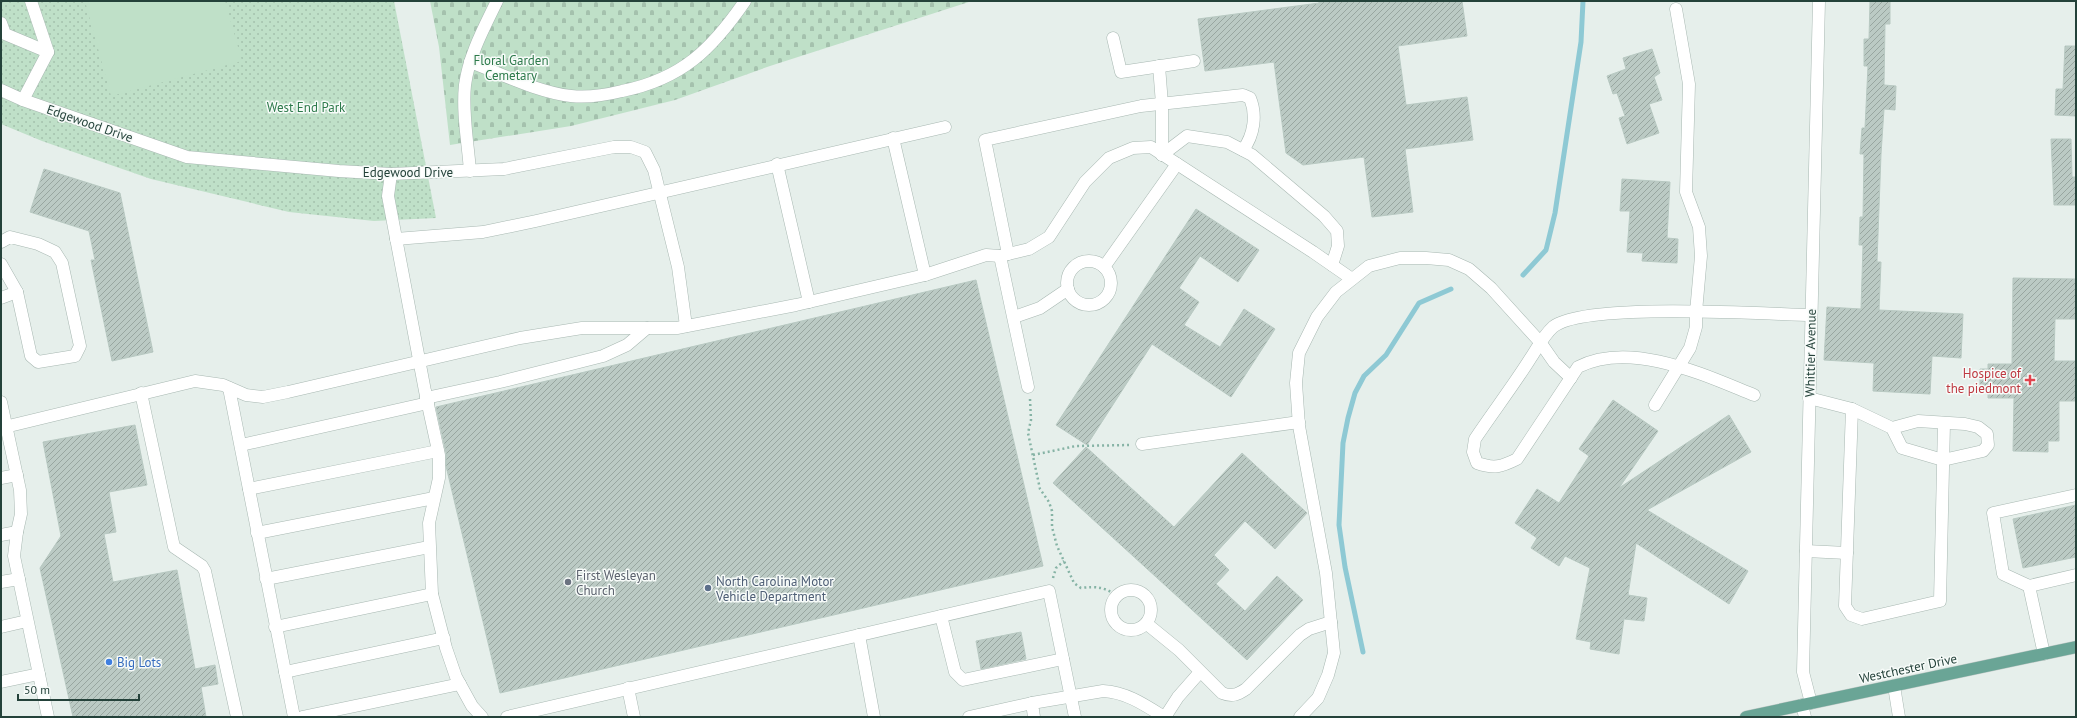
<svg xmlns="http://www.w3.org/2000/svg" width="2077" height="718" font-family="'PT Sans',sans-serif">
	<defs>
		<pattern id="green-dots" width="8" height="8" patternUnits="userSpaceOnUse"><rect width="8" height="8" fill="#bfe0c8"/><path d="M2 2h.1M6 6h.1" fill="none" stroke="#a4c1ad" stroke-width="1.8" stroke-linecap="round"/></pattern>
		<pattern id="cemetery-stones" width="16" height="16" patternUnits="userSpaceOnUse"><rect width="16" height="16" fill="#bfe0c8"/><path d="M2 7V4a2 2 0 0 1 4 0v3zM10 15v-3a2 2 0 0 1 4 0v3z" fill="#a4c1ad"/></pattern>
		<pattern id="building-hatch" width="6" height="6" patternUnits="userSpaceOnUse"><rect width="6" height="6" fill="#bbcac4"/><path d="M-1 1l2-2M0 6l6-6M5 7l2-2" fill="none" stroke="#98a6a0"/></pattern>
	</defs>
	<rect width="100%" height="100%" fill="#e6efeb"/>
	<path fill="url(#green-dots)" d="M1,1H394L436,218L374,221L289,212L151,179L42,141L1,124Z"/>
	<path fill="url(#cemetery-stones)" d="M430,1H972L770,66L675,100L571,126L450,145L439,47Z"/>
	<path fill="#bfe0c8" d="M85,1H225L242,61L111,96Z"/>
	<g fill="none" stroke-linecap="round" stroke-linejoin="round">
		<g stroke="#8ec9d4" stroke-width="5">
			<path d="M1523,275L1546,250L1555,213L1581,42L1583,1"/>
			<path d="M1363,652L1345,567L1339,525L1343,443L1348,418L1355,393L1364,376L1386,355L1419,303L1451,289"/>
		</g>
	</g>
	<g fill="url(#building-hatch)" stroke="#b8c9c2">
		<path d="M1319,1H1462L1467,36L1398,46L1406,105L1467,97L1473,140L1405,149L1413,212L1372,217L1364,157L1303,165L1286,153L1274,62L1205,71L1198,19L1319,3Z"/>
		<path d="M1870,1H1890V24H1885L1884,85L1896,86L1895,110L1884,109L1881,154L1877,262H1881L1879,310L1963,314L1961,358L1932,356L1930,394L1873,391L1874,363L1824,360L1827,307L1861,309L1863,245H1859L1860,217H1863L1864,154H1860L1862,128H1865L1868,66H1864V39H1869Z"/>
		<path d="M2065,46H2076V116L2055,115L2056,89H2063Z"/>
		<path d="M1652,49L1660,73L1654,77L1662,100L1649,104L1659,133L1627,144L1619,118L1625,116L1617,93L1613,94L1607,76L1626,69L1623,58Z"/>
		<path d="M2051,139H2071L2072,177H2076V205H2054Z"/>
		<path d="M44,169L120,193L153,352L112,361L91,260H95L89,231L30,212Z"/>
		<path d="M1622,179L1670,182L1667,238L1678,239L1677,263L1642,261L1643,253L1627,252L1630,211H1620Z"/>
		<path d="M1196,209L1259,250L1238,282L1200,256L1179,288L1199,302L1184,325L1220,347L1244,309L1275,329L1231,397L1152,344L1087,445L1056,425Z"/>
		<path d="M2013,278L2076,279V319H2055L2054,361H2076V401H2059V441H2048V452L2013,451L2014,398H1988V390H1980V369H1988V364H2012Z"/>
		<path d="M976,280L1043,566L500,693L446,466V453L436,407Z"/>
		<path d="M1613,400L1658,431L1619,488L1729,415L1751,452L1647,510L1748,571L1729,604L1636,543L1628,595L1647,598L1644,621L1624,619L1619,654L1590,649L1591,642L1576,639L1590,568L1565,556L1559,566L1531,548L1537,538L1515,523L1537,489L1559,503L1589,456L1579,449Z"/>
		<path d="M135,425L147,485L109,492L116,532L104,534L113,582L177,570L195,669L215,665L218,684L201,687L206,717H73L40,568L61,536L43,442Z"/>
		<path d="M1086,447L1174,527L1242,453L1307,513L1275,549L1245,521L1214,555L1229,570L1216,584L1245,611L1277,576L1303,600L1247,660L1053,483Z"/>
		<path d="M2076,505V557L2023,568L2013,519Z"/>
		<path d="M1021,632L1026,659L981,669L976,641Z"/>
	</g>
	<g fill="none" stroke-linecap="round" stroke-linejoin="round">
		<defs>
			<g id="minor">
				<path d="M1,23L5,34L48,52"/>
				<path d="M1113,38L1121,72L1194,61"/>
				<path d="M470,62C502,74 537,92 571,96C588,98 606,95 622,91C682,79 712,49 745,1"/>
				<path d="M1159,66L1162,104V155"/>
				<path d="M1,90L23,100L187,157L339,171L391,174L504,169L614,147H631L645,152L654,170L678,267L686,326"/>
				<path d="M23,100L48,52L31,1"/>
				<path d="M893,138L925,275"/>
				<path d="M1162,155L1187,136L1227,142L1252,155L1324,216L1337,231L1338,246L1332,265"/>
				<path d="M777,164L809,302"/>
				<path d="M470,171C468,143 462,113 465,85C469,55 484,28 497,1"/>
				<path d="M391,174L388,196L425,391L439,455V478L429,523L432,594L446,648L456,677L472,706L482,717"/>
				<path d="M396,239L483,232L536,221L945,127"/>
				<path d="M1,242L10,237L38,244L55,252L62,263L80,346L75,356L38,362L31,356L17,292L1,264"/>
				<path d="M1008,254L985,140L1141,106L1243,95L1250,98C1257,115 1254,135 1243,150"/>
				<path d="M1000,256L1028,387"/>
				<circle cx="1089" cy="283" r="22"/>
				<path d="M1104,267L1177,164"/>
				<path d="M1,298L17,292"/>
				<path d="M1014,317L1040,308L1068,289"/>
				<path d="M229,388L294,717"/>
				<path d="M141,393L174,547L202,566L205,571L237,717"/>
				<path d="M1754,395C1704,375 1631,340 1578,367L1517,459C1501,467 1494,469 1477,463L1473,452L1475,439C1493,412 1513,386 1530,359C1537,349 1543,336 1553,327C1584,302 1764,314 1811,315"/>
				<path d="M426,398L500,382L603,356L627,345L647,328"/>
				<path d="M1809,398L1852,409L1892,428L1918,421L1965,424L1978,427L1987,434L1988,445L1983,451L1943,460L1902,448L1892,428"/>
				<path d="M1,402L20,490L21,514L17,532L14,556L48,717"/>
				<path d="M1655,405L1690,348L1696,327V312L1701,256L1699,227L1686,192L1689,84L1676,9"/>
				<path d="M1852,409L1845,606L1851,615L1862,619L1940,601L1944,423"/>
				<path d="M1,428L195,381L223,385L246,395L263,397L288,392L520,338L582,328H677L796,305L925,275L986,255L1000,256L1029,249L1049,237L1085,182L1109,158L1133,148L1151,147L1313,252L1352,279"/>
				<path d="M1142,444L1299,422"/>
				<path d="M241,445L428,403"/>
				<path d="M1,478L17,475"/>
				<path d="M249,489L438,451"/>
				<path d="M257,533L434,498"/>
				<path d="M1,535L17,532"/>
				<path d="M1806,551L1847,553"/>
				<path d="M266,579L429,547"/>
				<path d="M1,582L19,579"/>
				<path d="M2029,586L2076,575"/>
				<circle cx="1131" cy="610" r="20"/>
				<path d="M941,616L955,672L963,680L1063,659"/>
				<path d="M1147,624L1179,650L1222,693C1232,697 1237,695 1246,689L1300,635L1309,629L1331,622"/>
				<path d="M1,627L27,621"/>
				<path d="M275,627L432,594"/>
				<path d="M859,635L874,717"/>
				<path d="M2044,654L2029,586L2003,574L1993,513L2076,495"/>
				<path d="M285,672L444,638"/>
				<path d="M1,682L39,674"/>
				<path d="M1894,686L1899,717"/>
				<path d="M628,688L634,717"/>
				<path d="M1811,703L1803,672L1819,1"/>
				<path d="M1802,705L1805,717"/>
				<path d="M302,717L460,684"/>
				<path d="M507,717L1049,591L1075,717"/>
				<path d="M969,717L1032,703"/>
				<path d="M1034,717L1032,703L1103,691C1126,692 1145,705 1164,717"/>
				<path d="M1165,717L1178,697L1200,672"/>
				<path d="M1300,717L1318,698L1328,675L1334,653L1326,573L1299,426L1296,383L1299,353L1317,317L1336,292L1369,266L1400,258H1426L1449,260L1469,269L1491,288L1540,342L1554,362L1571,378"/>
			</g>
			<path id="major" d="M1746,717L2076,647"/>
		</defs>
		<use href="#minor" stroke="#a8b8b2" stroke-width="13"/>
		<use href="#major" stroke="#c2cac8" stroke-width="13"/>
		<g stroke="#86b3a5" stroke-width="2.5" stroke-dasharray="2 3" stroke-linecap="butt">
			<path d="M1030,399L1031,420L1028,433L1040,489L1049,502L1052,511V527L1057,546L1074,583L1081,588C1096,586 1105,587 1117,596"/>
			<path d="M1033,455L1076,446L1129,445"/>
			<path d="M1053,578L1056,568L1064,561"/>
		</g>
		<use href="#minor" stroke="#fff" stroke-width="12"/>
		<use href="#major" stroke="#6aa596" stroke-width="12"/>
	</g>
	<path fill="#e0444e" stroke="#f7fbf9" stroke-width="1.5" d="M2028 374h4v4h4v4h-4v4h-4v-4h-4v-4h4z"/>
	<circle fill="#6b7280" stroke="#f7fbf9" stroke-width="1.5" cx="568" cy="582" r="4"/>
	<circle fill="#5c6f8a" stroke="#f7fbf9" stroke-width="1.5" cx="708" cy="588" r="4"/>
	<circle fill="#3f7fe0" stroke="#f7fbf9" stroke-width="1.5" cx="109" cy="662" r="4"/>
	<g text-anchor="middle" stroke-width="3" stroke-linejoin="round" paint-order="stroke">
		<g font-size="13" fill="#2d7a4b" stroke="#f7fbf9">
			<text x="511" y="65">Floral Garden<tspan x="511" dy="15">Cemetary</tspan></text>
			<text x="306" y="112">West End Park</text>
		</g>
		<g font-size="13" fill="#24423a" stroke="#f7fbf9">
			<text transform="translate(90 123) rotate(19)" y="5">Edgewood Drive</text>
			<text x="408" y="177">Edgewood Drive</text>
			<text transform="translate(1810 353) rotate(-89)" y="5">Whittier Avenue</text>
			<text transform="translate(1908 668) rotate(-12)" y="5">Westchester Drive</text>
		</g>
		<g font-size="13" fill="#be3a42" stroke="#f7fbf9" text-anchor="end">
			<text x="2021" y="378">Hospice of<tspan x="2021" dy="15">the piedmont</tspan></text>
		</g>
		<g font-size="13" fill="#5b616d" stroke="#f7fbf9" text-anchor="start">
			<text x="576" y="580">First Wesleyan<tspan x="576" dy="15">Church</tspan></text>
		</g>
		<g font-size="13" fill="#4e5e75" stroke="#f7fbf9" text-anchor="start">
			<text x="716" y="586">North Carolina Motor<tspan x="716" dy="15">Vehicle Department</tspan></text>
		</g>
		<g font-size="13" fill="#366cbe" stroke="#f7fbf9" text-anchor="start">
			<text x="117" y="667">Big Lots</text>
		</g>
	</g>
	<rect width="2077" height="718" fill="none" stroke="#24423a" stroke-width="4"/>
	<path d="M18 694v6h121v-6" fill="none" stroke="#24423a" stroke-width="2"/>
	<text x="24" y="694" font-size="12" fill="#24423a" stroke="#f7fbf9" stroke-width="3" paint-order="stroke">50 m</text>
</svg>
